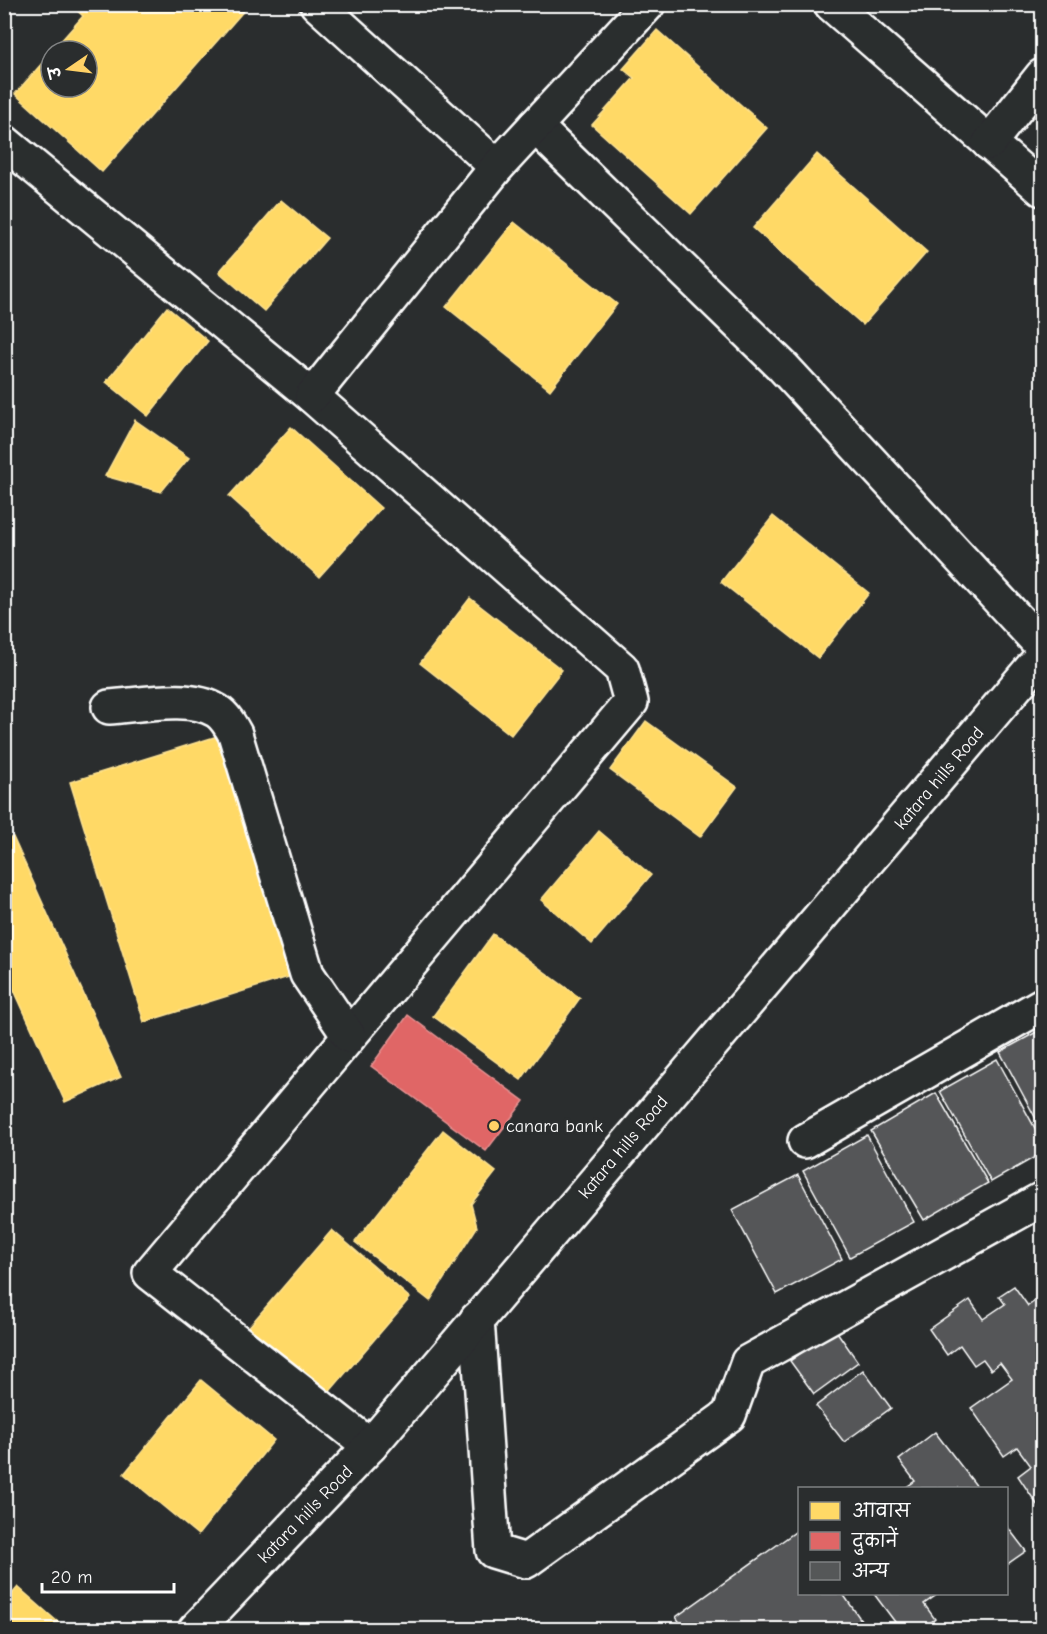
<svg xmlns="http://www.w3.org/2000/svg" width="1047" height="1634" font-family="'Comic Neue','Playpen Sans Deva',sans-serif">
	<rect width="100%" height="100%" fill="#2a2d2e"/>
	<filter id="ink" filterUnits="userSpaceOnUse"><feTurbulence type="fractalNoise" baseFrequency=".0167" numOctaves="2"/><feDisplacementMap in="SourceGraphic" scale="12" xChannelSelector="R" yChannelSelector="G"/><feConvolveMatrix kernelMatrix="1 2 1 2 8 2 1 2 1" color-interpolation-filters="sRGB"/></filter>
	<g filter="url(#ink)">
		<g fill="#ffd966" stroke="#ffe494" stroke-width="1.5">
			<path d="M70,4H244L247,7L102,172L15,94L51,53V87H87V51H52L83,16Z"/>
			<path d="M657,30L767,128L691,214L592,125L634,78L623,69Z"/>
			<path d="M817,154L927,252L863,325L753,228Z"/>
			<path d="M281,200L327,238L264,311L219,272Z"/>
			<path d="M514,222L617,304L550,390L446,307Z"/>
			<path d="M167,307L208,341L148,416L106,382Z"/>
			<path d="M135,420L189,458L161,492L105,476Z"/>
			<path d="M291,427L381,508L319,577L229,496Z"/>
			<path d="M773,516L869,593L818,658L721,582Z"/>
			<path d="M470,598L562,670L511,735L420,663Z"/>
			<path d="M646,721L737,787L700,837L610,770Z"/>
			<path d="M221,735L295,975L144,1022L70,782Z"/>
			<path d="M599,831L651,875L592,944L541,900Z"/>
			<path d="M13,837L121,1077L65,1102L4,968V841Z"/>
			<path d="M493,934L580,998L521,1080L433,1016Z"/>
			<path d="M443,1130L496,1172L471,1204L477,1227L430,1301L355,1242Z"/>
			<path d="M332,1230L410,1298L325,1397L247,1329Z"/>
			<path d="M201,1380L274,1440L198,1535L124,1474Z"/>
			<path d="M18,1587L67,1630H4V1603Z"/>
		</g>
		<path fill="#e06666" stroke="#e99494" stroke-width="1.5" d="M408,1015L524,1101L486,1151L371,1066Z"/>
		<g fill="#555758" stroke="#fff" stroke-width="1.5">
			<path d="M1042,1029V1130L1000,1052Z"/>
			<path d="M997,1059L1042,1141V1153L991,1182L940,1091Z"/>
			<path d="M936,1093L988,1183L924,1220L871,1131Z"/>
			<path d="M867,1135L914,1222L850,1257L803,1171Z"/>
			<path d="M798,1175L842,1259L777,1294L732,1210Z"/>
			<path d="M1014,1286L1028,1306L1042,1296V1512L1018,1476L1031,1466L1017,1447L1004,1456L971,1408L1012,1379L1000,1363L991,1370L983,1359L974,1365L960,1345L947,1355L929,1329L970,1300L983,1319L1005,1304L999,1296Z"/>
			<path d="M835,1329L858,1362L814,1394L790,1361Z"/>
			<path d="M863,1370L891,1408L844,1442L816,1406Z"/>
			<path d="M935,1432L978,1488H905L915,1481L899,1460Z"/>
			<path d="M1006,1525L1026,1551L1006,1565Z"/>
			<path d="M798,1530L800,1532V1594H843L868,1630H685L676,1617Z"/>
			<path d="M874,1594H938L924,1604L935,1619L921,1630H901Z"/>
		</g>
		<g fill="none" stroke-linecap="round" stroke-linejoin="round">
			<defs>
				<g id="minor">
					<path d="M317,4L497,167"/>
					<path d="M831,4L1042,189"/>
					<path d="M535,126L783,367L1042,646"/>
					<path d="M4,142L312,396L622,669L631,702L150,1273L370,1446"/>
					<path d="M989,143L1042,76"/>
					<path d="M312,396L497,167L648,4"/>
					<path d="M109,707C140,705 191,694 217,711C225,716 230,725 235,734L307,974L349,1036"/>
					<path d="M805,1141L1042,1005"/>
					<path d="M477,1319L493,1551L526,1561L729,1415L748,1362L1042,1199"/>
				</g>
				<path id="major" d="M195,1630L370,1446L1042,656"/>
			</defs>
			<use href="#minor" stroke="#fff" stroke-width="38"/>
			<use href="#major" stroke="#fff" stroke-width="38"/>
			<use href="#minor" stroke="#2a2d2e" stroke-width="33"/>
			<use href="#major" stroke="#2a2d2e" stroke-width="33"/>
		</g>
	</g>
	<circle fill="#ffd166" stroke="#2a2d2e" stroke-width="2" cx="494" cy="1126" r="6"/>
	<g text-anchor="middle" stroke-width="6" stroke-linejoin="round" paint-order="stroke">
		<g font-size="18" fill="#fff" stroke="#2a2d2e">
			<text transform="translate(939 778) rotate(-50)" y="6">katara hills Road</text>
			<text transform="translate(623 1147) rotate(-50)" y="6">katara hills Road</text>
			<text transform="translate(305 1514) rotate(-46)" y="6">katara hills Road</text>
		</g>
		<g font-size="18" fill="#fff" stroke="#2a2d2e" text-anchor="start">
			<text x="506" y="1132">canara bank</text>
		</g>
	</g>
	<rect width="1047" height="1634" fill="none" stroke="#2a2d2e" stroke-width="24"/>
	<rect x="12" y="12" width="1023" height="1610" fill="none" stroke="#fff" stroke-width="2" filter="url(#ink)"/>
	<rect x="798" y="1487" width="210" height="108" fill="#2a2d2e" stroke="#7f8182" stroke-width="1.5"/>
	<rect x="810" y="1502" width="30" height="18" fill="#ffd966" stroke="#7f8182" stroke-width="1.5"/>
	<text x="852" y="1517" font-size="18" fill="#ffffff">आवास</text>
	<rect x="810" y="1532" width="30" height="18" fill="#e06666" stroke="#7f8182" stroke-width="1.5"/>
	<text x="852" y="1547" font-size="18" fill="#ffffff">दुकानें</text>
	<rect x="810" y="1562" width="30" height="18" fill="#555758" stroke="#7f8182" stroke-width="1.5"/>
	<text x="852" y="1577" font-size="18" fill="#ffffff">अन्य</text>
	<g transform="translate(69 69) rotate(256)"><circle r="28" fill="#2a2d2e" stroke="#7f8182" stroke-width="1.5"/>
	<path d="M0-4.5L10 22L0 15L-10 22Z" fill="#ffd166"/>
	<text y="-9" font-size="16" font-weight="bold" text-anchor="middle" fill="#ffffff">उ</text>
	</g>
	<path d="M42 1583v9h132v-9" fill="none" stroke="#ffffff" stroke-width="3"/>
	<text x="51" y="1583" font-size="18" fill="#ffffff" stroke="#2a2d2e" stroke-width="4.5" paint-order="stroke">20 m</text>
</svg>
